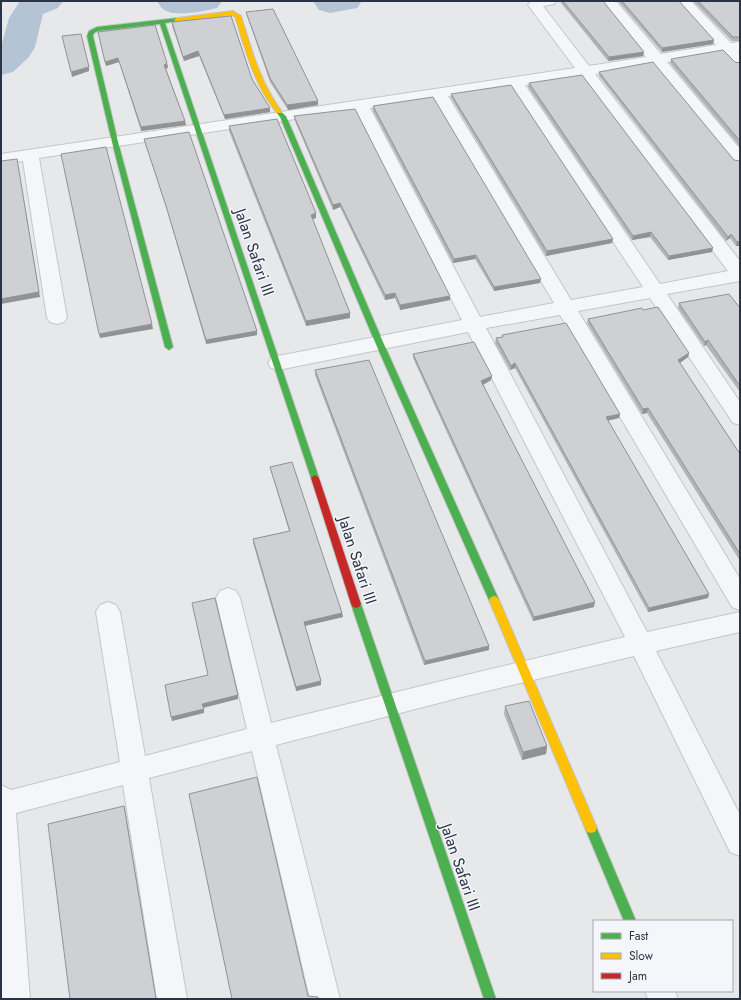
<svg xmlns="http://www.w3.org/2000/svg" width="741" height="1000" font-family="Jost,sans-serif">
	<rect width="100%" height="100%" fill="#e6e8ea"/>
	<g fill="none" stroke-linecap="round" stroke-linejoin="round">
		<g fill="#b4c4d5" fill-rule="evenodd">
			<path d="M20,1H63L58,8L43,14L35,47L29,57L13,72L1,75V47L9,18Z"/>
			<path d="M157,1H222L217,8C205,11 174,18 163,9C160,7 159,3 157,1Z"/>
			<path d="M313,1H362L357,8L330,13L319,10Z"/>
		</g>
		<defs>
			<g id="street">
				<path d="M531,1H556L554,4L543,6L589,66L646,57L601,1H616L661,54L716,45L676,1H691L731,43L740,42V50L738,51L740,53V67L735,65L723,53L667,62L740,149V164L734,163L653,65L595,74L740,261V281L667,294L740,402V425L733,423L650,298L578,311L740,579V610L732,607L560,315L486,328L647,632L740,612V632L656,651L740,815V856L730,852L634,656L462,697L276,745L340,999H310L252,751L149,778L187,999H157L123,785L16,813L30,999H1V785L11,790L120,762L96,612L100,605L108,602L116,605L120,612L145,756L247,729L216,598L220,591L228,588L236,591L240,598L271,723L462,676L625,637L468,332L278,370L271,368L268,363L271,358L278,356L462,320L355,110L39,158L67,318L64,322L57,324L50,322L47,318L23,161L1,164V154L575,68L528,5ZM581,76L728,271L660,284L525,85ZM511,87L643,287L571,300L448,96ZM433,99L554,303L480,317L370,108Z"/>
				<path d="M645,991H675L678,999H648Z"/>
			</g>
			<g id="fast">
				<path d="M177,18L179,19V21L165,23L319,478L315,481L311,478L160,24L98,31L94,33L93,36L118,142L173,347L169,350L165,347L112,142L87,36L89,31L97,27Z"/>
				<path d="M279,110L286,116L383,342L499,600L497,603L494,604L491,603L489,600L375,342L280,117L276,112Z"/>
				<path d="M356,600L359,601L361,604L496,999H484L351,604L353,601Z"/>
				<path d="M591,823L595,824L636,921H624L585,828L587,824Z"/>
			</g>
			<g id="slow">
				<path d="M233,11L241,16C252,51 260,82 282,112L281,113H277C254,85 246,51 235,17L232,15L177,22L174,20L177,18Z"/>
				<path d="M494,596L497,597L499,600L597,828L595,832L591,833L587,832L585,828L489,600L491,597Z"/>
			</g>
			<path id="jam" d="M315,475L319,478L361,604L359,607L356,608L353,607L351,604L311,478Z"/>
		</defs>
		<use href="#street" stroke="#c4c6c8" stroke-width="2"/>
		<use href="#fast" stroke="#c4c6c8" stroke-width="2"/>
		<use href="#slow" stroke="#c4c6c8" stroke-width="2"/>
		<use href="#jam" stroke="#c4c6c8" stroke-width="2"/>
		<use href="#street" fill="#f5f6f7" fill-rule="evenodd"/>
		<use href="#fast" fill="#4caf50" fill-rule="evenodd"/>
		<use href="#slow" fill="#ffc107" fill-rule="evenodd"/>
		<use href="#jam" fill="#c62828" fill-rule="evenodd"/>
	</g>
	<g fill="#b1b3b5">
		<path d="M561,1H603L643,56L608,61L561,3Z"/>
		<path d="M618,1H679L713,44L662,52Z"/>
		<path d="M693,1H740V41H732Z"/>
		<path d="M246,12L318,105L288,110L270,82L247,16Z"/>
		<path d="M172,22L252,79L270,108V112L225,119L199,56L184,61L172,26Z"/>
		<path d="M99,36L167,63L168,68H166L186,125L141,131L119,62L106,66Z"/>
		<path d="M671,59L735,62L740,63V147L670,63Z"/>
		<path d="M599,72L734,160L740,161V246H736L730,238L726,241L599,76Z"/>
		<path d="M529,83L712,252L668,260L650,237L632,240L528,87Z"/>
		<path d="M451,94L613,239L612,243L546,256L451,98Z"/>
		<path d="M373,106L540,283L494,291L475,259L453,263L373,111Z"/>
		<path d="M294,116L450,296V300L400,310L395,298L385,300L340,207L333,210L295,121Z"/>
		<path d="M229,126L316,218L312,219L350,313V318L306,326L229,131Z"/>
		<path d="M144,139L257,331V335L206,344L167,210L145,143Z"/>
		<path d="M679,303L740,308V392L706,345L704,346L678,308Z"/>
		<path d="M643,310L689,353L688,357L680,363L740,454V561L647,413L642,414L587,323L588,319Z"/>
		<path d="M502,335L620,414L619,418L608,421L709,594L708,598L648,612L515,368L510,370L495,343L496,338L502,337Z"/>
		<path d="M413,354L492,376L491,380L483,385L594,607L533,621L413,358Z"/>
		<path d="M315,370L489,646V650L424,665L315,375Z"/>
		<path d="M270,467L342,613L343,617L305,626L321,681V685L296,691L253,543V539L289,531L271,471Z"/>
		<path d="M505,706L547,746L546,754L522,760L504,714Z"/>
	</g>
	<g fill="#909294">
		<path d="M714,40L713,44L662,52V48Z"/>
		<path d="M198,51L199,56L184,61L183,57Z"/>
		<path d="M644,52L643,56L608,61L609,57Z"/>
		<path d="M118,58L119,62L106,66L105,62Z"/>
		<path d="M167,63L168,68L165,69L164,65Z"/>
		<path d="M89,67V71L72,77L71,72Z"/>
		<path d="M318,101V105L288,110L287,105Z"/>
		<path d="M270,108V112L225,119L224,115Z"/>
		<path d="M185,121L186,125L141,131V127Z"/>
		<path d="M17,159L40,297L1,304V299Z"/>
		<path d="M340,203V207L333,210V205Z"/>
		<path d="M316,213V218L311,220V215Z"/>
		<path d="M651,232L650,237L632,240L633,236Z"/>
		<path d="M731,234L730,238L726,241L728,237Z"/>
		<path d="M613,239L612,243L546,256L547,251Z"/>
		<path d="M740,241V246H736L737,242Z"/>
		<path d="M713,248L712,252L668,260L669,256Z"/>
		<path d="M476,255L475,259L453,263L454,259Z"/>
		<path d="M541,279L540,283L494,291V287Z"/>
		<path d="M395,293V298L385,300V295Z"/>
		<path d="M450,296V300L400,310V305Z"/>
		<path d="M350,313V318L306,326V321Z"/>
		<path d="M152,324L153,329L100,338L99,334Z"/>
		<path d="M257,331V335L206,344V340Z"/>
		<path d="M708,340L706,345L704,346L705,342Z"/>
		<path d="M689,353L688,357L677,365L678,360Z"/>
		<path d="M515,363V368L510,370L511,366Z"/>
		<path d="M492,376L491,380L481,386V381Z"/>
		<path d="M648,408L647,413L642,414L643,409Z"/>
		<path d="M620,414L619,418L605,421L606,417Z"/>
		<path d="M709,594L708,598L648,612L649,608Z"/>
		<path d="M595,602L594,607L533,621L534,617Z"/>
		<path d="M342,613L343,617L304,626V622Z"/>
		<path d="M489,646V650L424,665L425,661Z"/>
		<path d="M321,681V685L296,691V687Z"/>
		<path d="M238,695V699L203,708L202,704Z"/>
		<path d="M204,709V713L172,721L171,717Z"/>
		<path d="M547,746L546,754L522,760L523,752Z"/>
		<path d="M124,806L125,809L156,999Z"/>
	</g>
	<g fill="#ced0d3" stroke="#909294">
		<path d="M563,1H603L644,52L609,57Z"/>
		<path d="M622,1H679L714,40L662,48Z"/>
		<path d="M698,1H740V37H733Z"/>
		<path d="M273,9L318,101L287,105L270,78L246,12Z"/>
		<path d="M231,16L252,79L270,108L224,115L198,51L183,57L172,22Z"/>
		<path d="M155,25L167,63L164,65L185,121L141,127L118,58L105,62L98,32Z"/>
		<path d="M81,34L89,67L71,72L62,36Z"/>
		<path d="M723,50L735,62L740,63V141L671,59Z"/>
		<path d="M653,62L734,160L740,161V241L737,242L731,234L728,237L599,72Z"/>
		<path d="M582,75L713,248L669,256L651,232L633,236L529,83Z"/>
		<path d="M511,85L613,239L547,251L451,94Z"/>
		<path d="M433,97L541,279L494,287L476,255L454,259L373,106Z"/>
		<path d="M355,109L450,296L400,305L395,293L385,295L340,203L333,205L294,116Z"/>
		<path d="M277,119L316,213L311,215L350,313L306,321L229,126Z"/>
		<path d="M189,132L257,331L206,340L166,206L144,139Z"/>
		<path d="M106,147L152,324L99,334L61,154Z"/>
		<path d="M17,159L39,292L1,299V161Z"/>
		<path d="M729,294L740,308V386L708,340L705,342L679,303Z"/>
		<path d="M658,307L689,353L678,360L740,454V554L648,408L643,409L588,319L642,308L643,310Z"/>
		<path d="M566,323L620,414L606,417L709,594L649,608L515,363L511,366L496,338L503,337L502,335Z"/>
		<path d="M474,342L492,376L481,381L595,602L534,617L413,354Z"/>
		<path d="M369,360L489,646L425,661L315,370Z"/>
		<path d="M292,462L342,613L304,622L321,681L296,687L253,539L290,531L270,467Z"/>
		<path d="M215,598L238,695L202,704L204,709L171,717L165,685L208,675L192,603Z"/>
		<path d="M529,701L547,746L523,752L505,706Z"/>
		<path d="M257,777L308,996L318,997V999H232L189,794Z"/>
		<path d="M124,806L156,999H70L48,824Z"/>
	</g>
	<g text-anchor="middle" stroke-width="3" stroke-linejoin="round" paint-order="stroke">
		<g font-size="16" fill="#2b3445" stroke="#f4f6f9">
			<text transform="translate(255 252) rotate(71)" y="6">Jalan Safari III</text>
			<text transform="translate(358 560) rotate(72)" y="6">Jalan Safari III</text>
			<text transform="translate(461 867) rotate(71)" y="6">Jalan Safari III</text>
		</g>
	</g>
	<rect width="741" height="1000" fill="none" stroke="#2b3445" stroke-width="4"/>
	<rect x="593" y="920" width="140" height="72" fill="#f4f6f9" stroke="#a4a8b1"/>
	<rect x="601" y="933" width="20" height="6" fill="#4caf50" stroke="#a4a8b1"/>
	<text x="629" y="940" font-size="12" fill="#2b3445">Fast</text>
	<rect x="601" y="953" width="20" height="6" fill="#ffc107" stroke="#a4a8b1"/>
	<text x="629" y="960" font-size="12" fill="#2b3445">Slow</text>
	<rect x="601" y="973" width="20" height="6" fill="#c62828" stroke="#a4a8b1"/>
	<text x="629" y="980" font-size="12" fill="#2b3445">Jam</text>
</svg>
